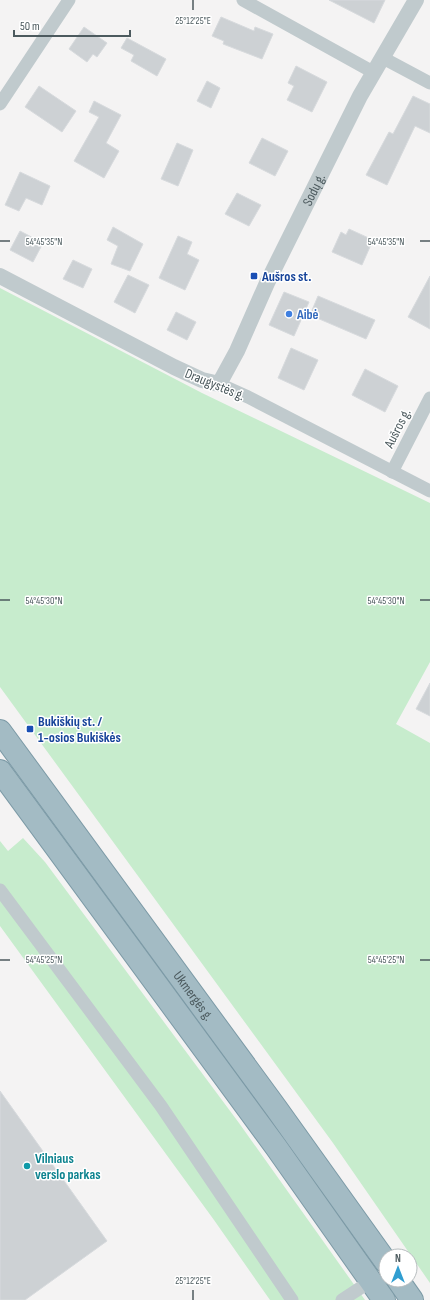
<svg xmlns="http://www.w3.org/2000/svg" width="430" height="1300" font-family="'Sofia Sans Condensed',sans-serif">
	<rect width="100%" height="100%" fill="#f4f3f3"/>
	<g fill="#c7eccd">
		<path d="M0,288L202,393L430,503V662L396,724L430,743V1283L333,1143L0,687Z"/>
		<path d="M23,838L45,862L239,1123L365,1300H270L214,1220L0,926V841L8,851Z"/>
	</g>
	<g fill="#cdd1d4" stroke="#d7dadd">
		<path d="M329,0H385L374,23Z"/>
		<path d="M221,17L254,31L255,27L273,34L262,59L223,44L224,41L212,36Z"/>
		<path d="M84,27L107,43L97,57L93,54L87,62L69,49Z"/>
		<path d="M127,38L166,59L157,76L131,61L134,55L121,48Z"/>
		<path d="M296,66L327,82L312,112L287,100L294,86L288,83Z"/>
		<path d="M207,81L220,88L211,108L197,101Z"/>
		<path d="M39,86L76,111L62,132L25,107Z"/>
		<path d="M413,96L430,104V133L415,126L387,185L366,175L389,132L393,134Z"/>
		<path d="M94,101L121,115L106,143L119,151L104,178L74,161L99,117L89,112Z"/>
		<path d="M262,138L288,151L275,176L249,163Z"/>
		<path d="M177,143L193,150L178,186L161,179Z"/>
		<path d="M20,172L50,186L42,205L26,198L19,211L5,205Z"/>
		<path d="M237,193L261,205L249,226L225,214Z"/>
		<path d="M113,227L143,244L130,271L111,264L118,246L107,240Z"/>
		<path d="M349,229L373,240L362,265L332,252L341,232L346,235Z"/>
		<path d="M20,231L43,243L33,262L10,250Z"/>
		<path d="M178,236L192,242L187,254L199,260L185,290L159,278Z"/>
		<path d="M73,260L92,269L83,288L63,279Z"/>
		<path d="M128,275L149,285L135,313L114,302Z"/>
		<path d="M430,276V329L408,317Z"/>
		<path d="M284,292L309,302L294,336L269,325Z"/>
		<path d="M318,296L375,320L366,339L310,315Z"/>
		<path d="M176,312L196,322L187,340L167,330Z"/>
		<path d="M291,348L318,360L304,390L278,378Z"/>
		<path d="M365,369L398,386L385,412L352,395Z"/>
		<path d="M430,683V716L416,709Z"/>
		<path d="M0,1091L107,1241L25,1300H0Z"/>
	</g>
	<g fill="none" stroke-linecap="round" stroke-linejoin="round">
		<defs>
			<g id="trunk">
				<path id="s2" d="M0,731L276,1108L386,1262"/>
				<path d="M0,771L276,1147L384,1300"/>
				<path d="M398,1280L412,1300"/>
			</g>
		</defs>
		<use href="#trunk" stroke="#7c9aa6" stroke-width="24"/>
		<g stroke="#c0cacd" stroke-width="13">
			<path d="M243,0L373,72"/>
			<path d="M383,58L430,83"/>
			<path d="M0,104L69,0"/>
			<path d="M219,384L248,397L430,491"/>
			<path d="M392,472L430,398"/>
			<path d="M0,890L161,1106L292,1300"/>
			<path d="M342,1300L371,1281"/>
		</g>
		<path stroke="#c0cacd" stroke-width="16" id="s1" d="M0,276L174,367L202,380L219,384L237,351L267,283L360,96L416,0"/>
		<use href="#trunk" stroke="#a3bbc4" stroke-width="22"/>
	</g>
	<path fill="none" stroke="#4c5a5e" stroke-width="1.5" d="M193,0V10M0,241H10M420,241H430M0,600H10M420,600H430M0,960H10M420,960H430M193,1290V1300"/>
	<g fill="#1a4fb4" stroke="#fff" stroke-width="1.5">
		<rect x="250" y="272" width="8" height="8" rx="2"/>
		<rect x="26" y="725" width="8" height="8" rx="2"/>
	</g>
	<circle fill="#3f7fe0" stroke="#fff" stroke-width="1.5" cx="289" cy="314" r="4"/>
	<circle fill="#0f9aa8" stroke="#fff" stroke-width="1.5" cx="27" cy="1166" r="4"/>
	<g text-anchor="middle" stroke-width="3" stroke-linejoin="round" paint-order="stroke">
		<g font-size="14" fill="#4c5a5e" stroke="#fff">
			<text dy="5" stroke="none"><textPath href="#s1" startOffset="461">Sodų g.</textPath></text>
			<text transform="translate(215 384) rotate(22)" y="5">Draugystės g.</text>
			<text transform="translate(397 428) rotate(-63)" y="5">Aušros g.</text>
			<text dy="5" stroke="none"><textPath href="#s2" startOffset="328">Ukmergės g.</textPath></text>
		</g>
		<g font-size="14" font-weight="bold" fill="#164399" stroke="#fff" text-anchor="start">
			<text x="262" y="281">Aušros st.</text>
			<text x="38" y="726">Bukiškių st. /<tspan x="38" dy="16">1-osios Bukiškės</tspan></text>
		</g>
		<g font-size="14" font-weight="bold" fill="#366cbe" stroke="#fff" text-anchor="start">
			<text x="297" y="319">Aibė</text>
		</g>
		<g font-size="14" font-weight="bold" fill="#0d838f" stroke="#fff" text-anchor="start">
			<text x="35" y="1163">Vilniaus<tspan x="35" dy="16">verslo parkas</tspan></text>
		</g>
	</g>
	<g font-size="10" text-anchor="middle" fill="#4c5a5e" stroke="#fff" stroke-width="3" stroke-linejoin="round" paint-order="stroke">
		<text x="193" y="24">25°12'25"E</text>
		<text x="44" y="245">54°45'35"N</text>
		<text x="386" y="245">54°45'35"N</text>
		<text x="44" y="604">54°45'30"N</text>
		<text x="386" y="604">54°45'30"N</text>
		<text x="44" y="963">54°45'25"N</text>
		<text x="386" y="963">54°45'25"N</text>
		<text x="193" y="1284">25°12'25"E</text>
	</g>
	<g transform="translate(398 1268)"><circle r="19" fill="#ffffff" stroke="#b7bdbf"/>
	<path d="M0-3L7 15L0 10L-7 15Z" fill="#309ed1"/>
	<text y="-6" font-size="11" font-weight="bold" text-anchor="middle" fill="#4c5a5e">N</text>
	</g>
	<path d="M14 30v6h116v-6" fill="none" stroke="#4c5a5e" stroke-width="2"/>
	<text x="20" y="30" font-size="12" fill="#4c5a5e" stroke="#ffffff" stroke-width="3" paint-order="stroke">50 m</text>
</svg>
